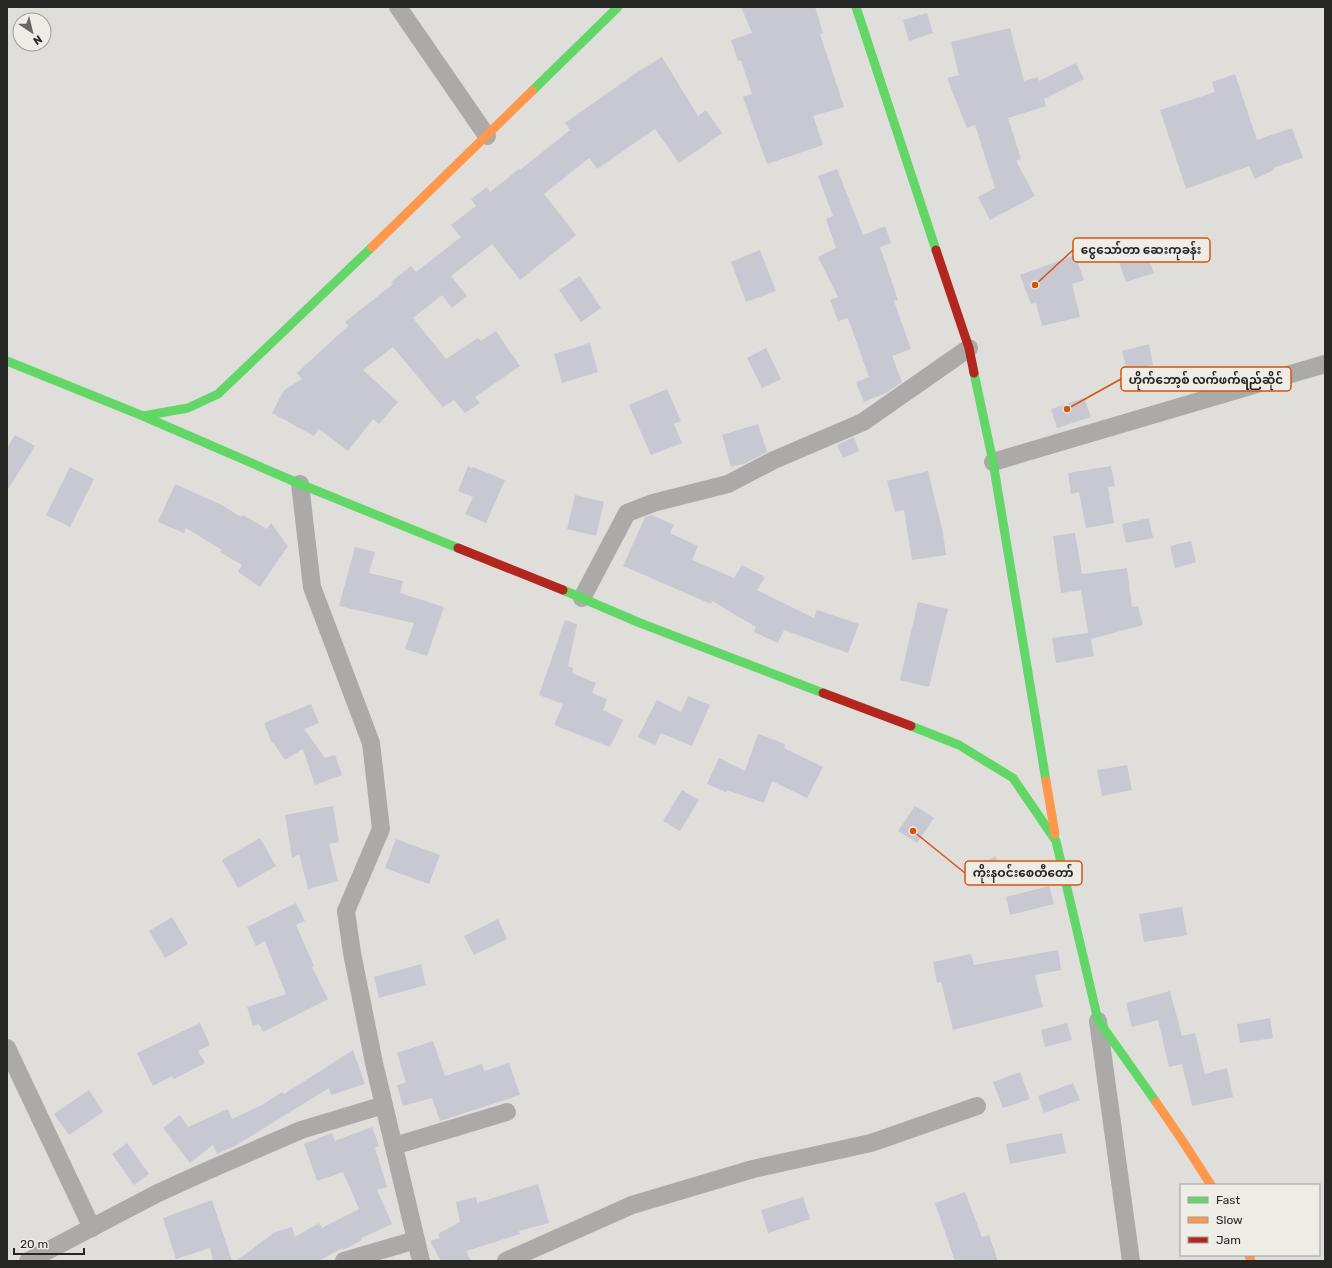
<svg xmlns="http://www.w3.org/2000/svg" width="1332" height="1268" font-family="Rubik,'Noto Sans Myanmar',sans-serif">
	<rect width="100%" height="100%" fill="#dfdeda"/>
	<g fill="#c8c8d3">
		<path d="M741,7H815L823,33L820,34L844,107L813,116L823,145L767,164L743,97L752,94L741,60L738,61L731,40L752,33Z"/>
		<path d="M927,13L933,33L909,41L903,20Z"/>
		<path d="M1010,28L1024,81L1038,77L1039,81L1076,63L1084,79L1044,99L1046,106L1008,118L1021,159L1016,161L1035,196L990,220L978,197L995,188L975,125L967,128L947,78L959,75L951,42Z"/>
		<path d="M662,57L698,116L706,110L722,133L679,163L655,129L597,169L589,158L544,194L576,235L520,280L492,244L451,276L467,296L452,308L442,295L413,318L446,359L478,338L481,341L496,331L520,366L475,397L480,403L465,413L454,400L443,407L393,347L363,370L398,402L379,424L373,419L348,451L319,429L314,436L272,413L284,390L302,379L297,373L348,326L345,322L393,284L391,282L411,266L416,272L461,237L451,225L476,206L471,199L487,187L490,192L519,169L520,170L570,130L565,123L636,73Z"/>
		<path d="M1235,74L1257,140L1292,128L1303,158L1273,168L1274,170L1255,179L1249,166L1186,189L1160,110L1215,92L1212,82Z"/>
		<path d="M837,169L863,235L885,226L891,243L880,247L898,300L894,301L911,349L892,356L902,382L886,393L864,402L856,382L869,377L848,318L838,321L830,300L838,297L818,257L836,248L826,219L833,216L818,176Z"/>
		<path d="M760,250L776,291L746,302L731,262Z"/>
		<path d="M1147,253L1154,273L1126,282L1119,262Z"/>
		<path d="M1075,255L1084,280L1072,284L1080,317L1042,326L1036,303L1031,304L1020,275Z"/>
		<path d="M580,276L601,308L581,322L559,290Z"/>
		<path d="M590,343L598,372L562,383L554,354Z"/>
		<path d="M1149,344L1153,365L1127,371L1122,351Z"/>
		<path d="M766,348L781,379L762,388L747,358Z"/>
		<path d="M667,389L681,421L674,424L682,443L651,455L629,405Z"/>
		<path d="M1084,398L1091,417L1057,428L1051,409Z"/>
		<path d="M758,424L767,452L746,463L731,467L722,435Z"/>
		<path d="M15,435L35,446L7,491V448Z"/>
		<path d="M854,437L859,451L843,458L837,445Z"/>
		<path d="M468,466L472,469L473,467L505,480L486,523L465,514L473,497L458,491Z"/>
		<path d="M1111,466L1115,486L1108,487L1114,523L1086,528L1079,492L1071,494L1068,473Z"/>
		<path d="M70,467L94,479L70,527L46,515Z"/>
		<path d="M928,471L943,533L946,555L912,560L904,510L895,512L887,481Z"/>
		<path d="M175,484L222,505L241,517L243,515L267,529L271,523L288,546L260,587L238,572L242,565L220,552L222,550L186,528L184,533L158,522Z"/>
		<path d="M575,495L604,502L596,536L567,529Z"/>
		<path d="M652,515L674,525L670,533L698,546L692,560L734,578L742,565L765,577L757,590L814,618L817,610L859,624L848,653L784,630L778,643L754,632L756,627L712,601L711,604L623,566L645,517Z"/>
		<path d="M1149,518L1153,538L1126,543L1122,524Z"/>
		<path d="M1075,533L1082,574L1127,568L1132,607L1138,606L1143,625L1091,639L1094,656L1056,663L1052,638L1088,633L1081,590L1061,593L1053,536Z"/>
		<path d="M1191,541L1196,562L1175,568L1170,546Z"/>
		<path d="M355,547L375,552L369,573L403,581L400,593L444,607L427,656L405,649L414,623L339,606Z"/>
		<path d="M918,602L948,609L929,687L900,680Z"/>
		<path d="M565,620L577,624L568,666L573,668L572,673L596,683L592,693L607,699L603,710L623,720L610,747L554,725L563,704L539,695Z"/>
		<path d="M688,696L710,705L692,746L661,733L655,745L638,737L657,700L681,712Z"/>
		<path d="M311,704L319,723L304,729L325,758L335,755L342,775L315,785L303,749L285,760L273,742L272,743L264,723Z"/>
		<path d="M758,734L785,744L784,748L823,767L807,798L772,781L764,803L727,790L726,792L707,784L719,758L745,771Z"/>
		<path d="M1127,765L1132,790L1102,796L1097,770Z"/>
		<path d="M682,790L699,800L680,831L663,821Z"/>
		<path d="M333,806L339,842L329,844L338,881L308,889L299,854L292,858L285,815Z"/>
		<path d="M915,806L934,818L917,843L898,831Z"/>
		<path d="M260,838L276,866L238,888L222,860Z"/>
		<path d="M396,839L440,855L429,884L385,868Z"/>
		<path d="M995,856L1004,871L989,881L980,866Z"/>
		<path d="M1049,886L1054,904L1010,915L1006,897Z"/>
		<path d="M296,903L305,921L296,925L314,966L312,967L328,999L263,1032L259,1024L253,1026L247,1007L286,994L265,941L256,946L247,927Z"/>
		<path d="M1182,907L1187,935L1144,942L1139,914Z"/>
		<path d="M172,917L188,944L165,958L149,931Z"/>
		<path d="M498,919L507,939L474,955L464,936Z"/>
		<path d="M1058,950L1061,970L1035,975L1043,1007L953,1030L941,982L937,983L933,962L971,954L974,965Z"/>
		<path d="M421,964L426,985L379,998L374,977Z"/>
		<path d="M1170,991L1182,1036L1195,1033L1205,1074L1227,1068L1233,1097L1192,1106L1182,1064L1169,1067L1158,1020L1132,1027L1126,1003Z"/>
		<path d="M1270,1018L1273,1038L1240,1043L1237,1024Z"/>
		<path d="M200,1023L210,1045L198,1051L205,1063L174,1079L172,1076L153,1086L137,1053Z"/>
		<path d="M1067,1023L1072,1040L1045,1047L1041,1030Z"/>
		<path d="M433,1041L445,1076L482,1064L484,1071L509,1063L520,1095L440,1121L432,1098L403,1106L397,1085L406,1083L397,1053Z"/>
		<path d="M353,1050L365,1084L331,1095L329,1088L235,1146L217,1154L213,1145L190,1163L163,1128L180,1115L188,1127L228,1109L232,1119L262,1105L282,1092L284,1094Z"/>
		<path d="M1020,1072L1030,1099L1003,1108L993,1082Z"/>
		<path d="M1073,1083L1080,1100L1044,1113L1038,1096Z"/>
		<path d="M89,1090L103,1112L69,1135L54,1114Z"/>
		<path d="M372,1127L379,1146L375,1148L387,1187L377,1190L392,1224L361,1238L362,1240L343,1250L342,1248L319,1261H236L275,1232L292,1227L295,1237L319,1223L322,1228L359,1209L343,1172L317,1181L304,1144L332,1133L335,1141Z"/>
		<path d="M1062,1133L1066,1153L1010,1164L1006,1144Z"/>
		<path d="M127,1143L149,1174L134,1185L112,1154Z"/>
		<path d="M538,1184L549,1223L519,1231L520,1234L466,1251L471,1261H441L430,1241L440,1238L438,1234L460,1222L456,1202L476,1197L477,1203Z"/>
		<path d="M965,1192L982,1237L989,1235L998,1261H955L935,1203Z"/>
		<path d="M803,1197L810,1219L768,1233L761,1210Z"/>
		<path d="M212,1200L232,1261H213L210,1248L176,1259L163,1218Z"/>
	</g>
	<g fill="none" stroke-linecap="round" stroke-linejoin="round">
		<g stroke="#abaaa9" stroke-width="18">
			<path d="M398,7L487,136"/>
			<path d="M993,462L1325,364"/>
			<path d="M300,484L312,587L371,743L381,829L346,911L352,953L374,1063L421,1261"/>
			<path d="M582,598L627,513L653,503L728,484L774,460L863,422L969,348"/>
			<path d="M1098,1021L1131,1261"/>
			<path d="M7,1048L92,1228"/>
			<path d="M394,1146L507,1112"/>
			<path d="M28,1261L158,1193L202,1173L301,1130L384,1105"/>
			<path d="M344,1261L416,1240"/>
			<path d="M506,1261L632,1205L753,1169L871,1143L977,1106"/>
		</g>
		<g stroke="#63d668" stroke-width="9">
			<path d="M856,7L936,250"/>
			<path d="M532,91L618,7"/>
			<path d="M7,361L143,416L300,484L458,548"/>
			<path d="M974,373L993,462L1046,781"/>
			<path d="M143,416L188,408L218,394L372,247"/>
			<path d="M563,590L640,623L823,693"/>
			<path d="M911,726L959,745L1013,778L1056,841L1098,1020L1156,1102"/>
		</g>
		<g stroke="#ff974d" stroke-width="9">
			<path d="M372,247L532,91"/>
			<path d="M1046,781L1055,834"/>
			<path d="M1156,1102L1182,1140L1211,1185"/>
			<path d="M1249,1255L1251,1261"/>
		</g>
		<g stroke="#b3261e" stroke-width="9">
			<path d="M936,250L969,348L974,373"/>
			<path d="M458,548L563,590"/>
			<path d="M823,693L911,726"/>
		</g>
	</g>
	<path fill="none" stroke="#d5540e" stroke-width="1.5" d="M1035 285L1073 250M1067 409L1121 379M913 831L965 873"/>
	<g fill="#d5540e" stroke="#edece6" stroke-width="1.5">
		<circle cx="1035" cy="285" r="4"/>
		<circle cx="1067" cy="409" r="4"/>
		<circle cx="913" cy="831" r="4"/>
	</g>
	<g fill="#edece6" stroke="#d5540e" stroke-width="1.5">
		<rect x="1073" y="238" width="137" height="24" rx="4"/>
		<rect x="1121" y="367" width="170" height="24" rx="4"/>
		<rect x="965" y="861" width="117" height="24" rx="4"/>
	</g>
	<g font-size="12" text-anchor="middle" font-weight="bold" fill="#272725">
		<text x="1141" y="254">ငွေသော်တာ ဆေးကုခန်း</text>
		<text x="1206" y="384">ဟိုက်ဘော့စ် လက်ဖက်ရည်ဆိုင်</text>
		<text x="1023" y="877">ကိုးနဝင်းစေတီတော်</text>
	</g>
	<rect width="1332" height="1268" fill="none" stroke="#272725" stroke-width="16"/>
	<rect x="1180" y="1184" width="140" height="72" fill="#edece6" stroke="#9e9d99"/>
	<rect x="1188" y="1197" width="20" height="6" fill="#63d668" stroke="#9e9d99"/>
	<text x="1216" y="1204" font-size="12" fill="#272725">Fast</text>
	<rect x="1188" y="1217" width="20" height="6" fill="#ff974d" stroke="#9e9d99"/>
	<text x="1216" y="1224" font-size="12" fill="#272725">Slow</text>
	<rect x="1188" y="1237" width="20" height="6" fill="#b3261e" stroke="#9e9d99"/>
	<text x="1216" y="1244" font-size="12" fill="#272725">Jam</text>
	<g transform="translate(32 32) rotate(145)"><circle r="19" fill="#edece6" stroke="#9e9d99"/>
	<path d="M0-3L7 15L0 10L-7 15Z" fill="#676764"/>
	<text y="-6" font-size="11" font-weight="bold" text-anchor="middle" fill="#272725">N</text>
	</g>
	<path d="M14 1248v6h70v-6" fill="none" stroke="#272725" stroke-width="2"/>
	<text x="20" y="1248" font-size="12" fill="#272725" stroke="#edece6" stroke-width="3" paint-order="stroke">20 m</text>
</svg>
